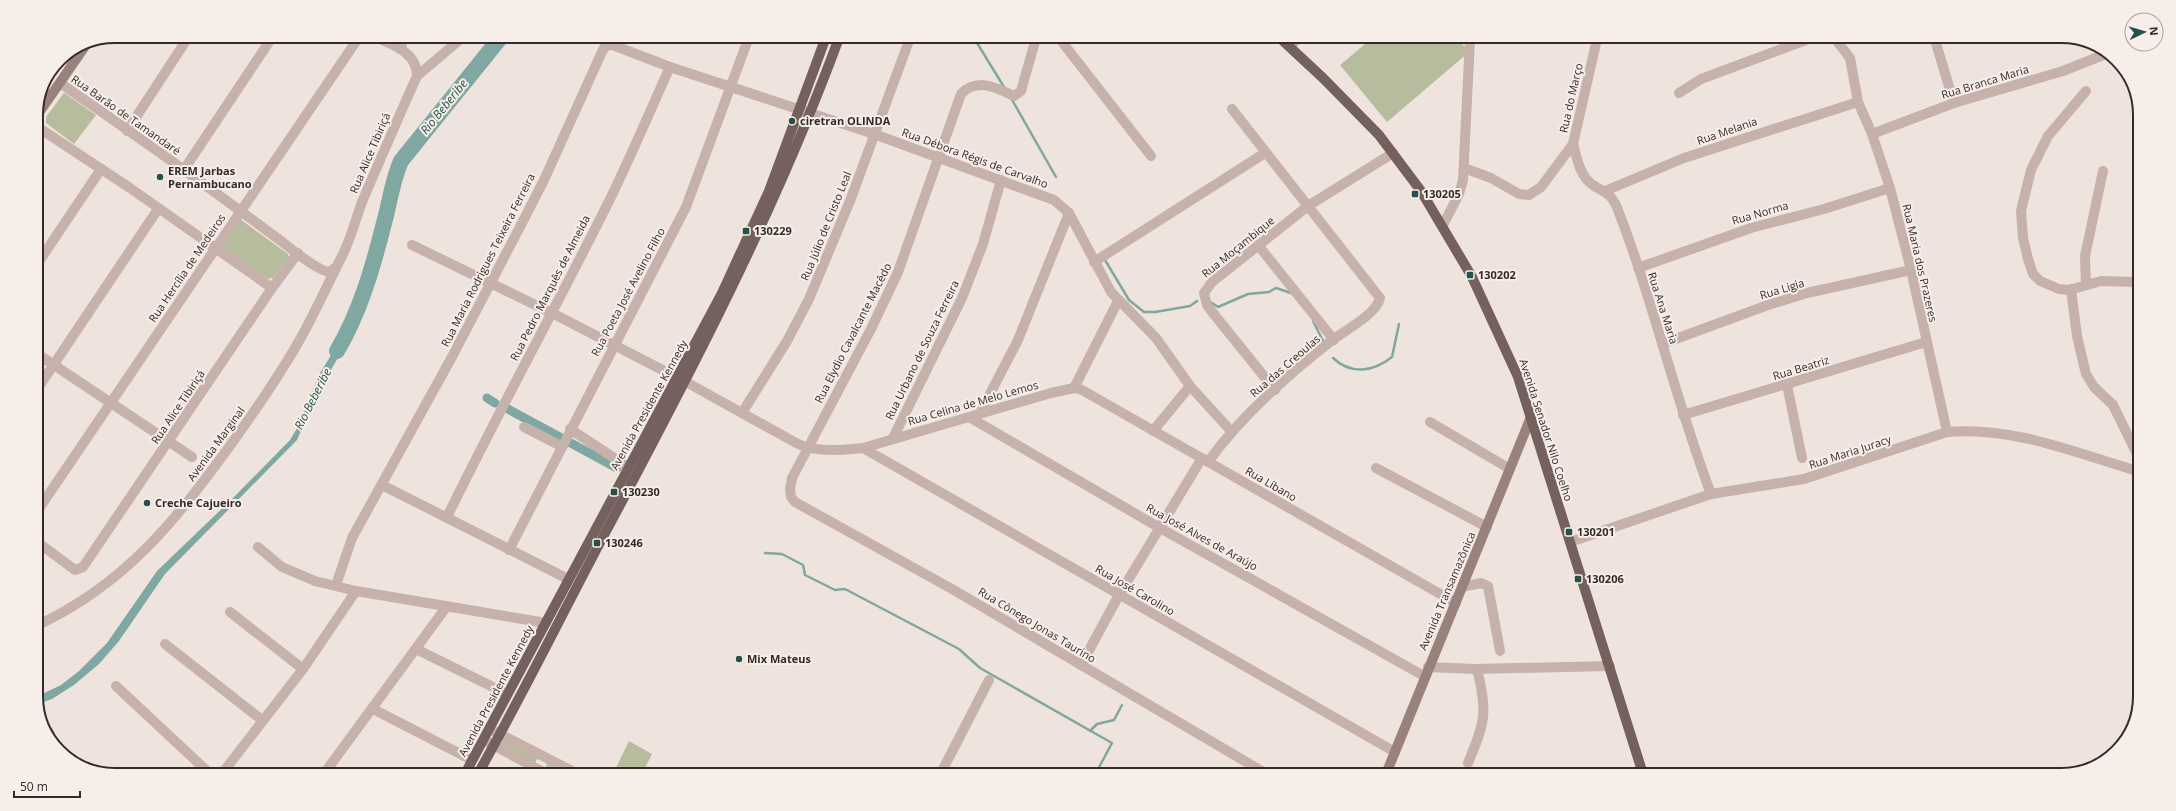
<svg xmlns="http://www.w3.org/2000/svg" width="2176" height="811" font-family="'Open Sans',sans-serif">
	<rect width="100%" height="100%" fill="#efe3dd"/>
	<g fill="#b8bc9f">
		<path d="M1371,39H1458L1469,52L1387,122L1340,65Z"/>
		<path d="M64,93L96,115L74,144L46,123V117Z"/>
		<path d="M240,219L288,254L289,257L273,278L267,279L222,247Z"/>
		<path d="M503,739L538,757L535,763L500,745Z"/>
		<path d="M629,741L652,754L643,772H614Z"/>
		<path d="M547,764L563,772H550L545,769Z"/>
	</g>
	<path fill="#80a8a2" d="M345,332L351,336L320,388L297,440L165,574L119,641L99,664L74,685L52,699L38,704L36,697L61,685L79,671L107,643L157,571L233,498L290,440L299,425L319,375Z"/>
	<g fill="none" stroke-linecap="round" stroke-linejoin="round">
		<g stroke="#80a8a2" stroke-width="2.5">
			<path d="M974,38L1004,87"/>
			<path d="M1011,98L1056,177"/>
			<path d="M1105,260L1129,300L1144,312H1155L1190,306L1197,301"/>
			<path d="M1209,301L1218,307L1248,294L1269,292L1276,288L1291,293"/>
			<path d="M1313,321L1324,343"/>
			<path d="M1333,358C1351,375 1373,372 1392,357L1399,324"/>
			<path d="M765,553L782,554L803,565L805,575L835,590L845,589L959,649L980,668L1112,743L1096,773"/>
			<path d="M1090,731L1097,724L1114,720L1122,705"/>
		</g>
		<g stroke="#80a8a2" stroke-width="9">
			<path d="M487,398L495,403"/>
			<path d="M504,407L617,468"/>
		</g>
		<path stroke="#80a8a2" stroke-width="16" d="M337,351C360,312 373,267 384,223C390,202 392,181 401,161L501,37"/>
		<g stroke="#c6b2ab" stroke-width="10">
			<path d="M401,37L402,50"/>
			<path d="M1036,38L1021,91L1014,96C997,88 977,77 961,94L898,272L871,329L792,478L790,489L791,497L795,502L952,589L1265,773"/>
			<path d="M1059,38L1151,156"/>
			<path d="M1836,40L1850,58L1858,102L1872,134L1890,188L1911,270L1947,432"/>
			<path d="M1935,40L1954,103"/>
			<path d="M1289,46L1300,38"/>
			<path d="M417,76L463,37"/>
			<path d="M60,83C133,133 206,185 277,238C288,246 318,272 330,272L335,268"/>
			<path d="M2086,91L2048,136L2031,170L2021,211L2023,238L2028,259L2033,274L2040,281L2059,289L2069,290L2101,281L2139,282"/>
			<path d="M1679,93L1701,79L1806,40"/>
			<path d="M36,126L130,188L272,288"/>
			<path d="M127,131L189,36"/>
			<path d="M1872,134L1954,103L2063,71L2106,54"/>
			<path d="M1573,144C1577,158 1580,177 1593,185C1605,193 1609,192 1616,205C1653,299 1675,399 1711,494"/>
			<path d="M1464,168L1491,178L1519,194L1529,195L1541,187L1573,144L1597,39"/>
			<path d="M183,171L273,36"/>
			<path d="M1605,191L1684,158L1858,102"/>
			<path d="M1443,225L1459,194L1463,180L1470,39"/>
			<path d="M412,245L552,313L678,378"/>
			<path d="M1258,245L1334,340"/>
			<path d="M1094,262L1265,153"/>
			<path d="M36,266L101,169"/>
			<path d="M1638,268L1751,228L1824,209L1890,188"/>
			<path d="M2086,285L2085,256L2103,171"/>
			<path d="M2071,289L2077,336L2086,374L2094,387L2113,405L2138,456"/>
			<path d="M1662,344L1768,305L1807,293L1911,270"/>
			<path d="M36,353L192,457"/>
			<path d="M686,382L798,444C819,453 841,450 863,448L1051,393L1074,388L1082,390L1456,603"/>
			<path d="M1787,385L1802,458"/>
			<path d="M1074,388L1118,301"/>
			<path d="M1275,390L1213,313L1207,305L1204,293L1212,282L1308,206L1393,153"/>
			<path d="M36,391L158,209"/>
			<path d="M742,413L787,341L809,299L850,201L910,38"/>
			<path d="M980,413L1018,340L1069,213"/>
			<path d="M1683,415L1926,342"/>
			<path d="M969,417L1160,528L1424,676"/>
			<path d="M1430,422L1510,469"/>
			<path d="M524,427L561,446"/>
			<path d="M570,429L628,467"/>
			<path d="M1153,431L1190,386"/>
			<path d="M893,438L962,298L983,244L1001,180"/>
			<path d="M863,448L1395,752"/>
			<path d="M1208,462C1241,416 1291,372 1335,338C1348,329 1377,313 1380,298L1232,109"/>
			<path d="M1376,468L1487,527"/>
			<path d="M382,485L568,579"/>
			<path d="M36,513L359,37"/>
			<path d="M447,517C499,410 557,306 610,199C631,156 650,111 670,67"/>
			<path d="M36,541L75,570L83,567L272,288L298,253"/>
			<path d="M1570,542L1711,494L1804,479L1947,432C2013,426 2076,453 2137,471"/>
			<path d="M258,547L282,567L315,581L356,591L546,623"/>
			<path d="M509,550L686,207L749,37"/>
			<path d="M336,585L352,538L453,355L522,223L544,180L601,54L604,48L610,44L670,67L874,134L1054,200L1069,213L1111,292L1156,338L1190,386L1231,431"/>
			<path d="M1462,587L1481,583L1488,586L1500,651"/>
			<path d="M230,612L303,669"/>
			<path d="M36,626C126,584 175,521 232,443C257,408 282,372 303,334C316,310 328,284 340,260C350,242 355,221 362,202C380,160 398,118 417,76C417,52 393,45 375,37"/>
			<path d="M165,644L262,720"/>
			<path d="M416,649L507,694"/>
			<path d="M1081,665L1119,595L1202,458"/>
			<path d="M1428,667L1475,669L1610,666"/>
			<path d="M116,686L207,771"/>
			<path d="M373,709L472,760"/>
			<path d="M490,729L574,772"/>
			<path d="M49,732L54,745"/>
			<path d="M484,740L543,772"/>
			<path d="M1468,763C1485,723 1488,712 1477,669"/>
			<path d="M224,771L303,669L356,591"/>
			<path d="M326,771L447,606"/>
			<path d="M941,773L989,680"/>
		</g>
		<g stroke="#99817c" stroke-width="10">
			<path d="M36,117L88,42"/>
			<path d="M1386,774L1531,417"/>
		</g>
		<g stroke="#74605c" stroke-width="10">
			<path d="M1280,38L1323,78L1379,135L1421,191L1472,277L1518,377L1643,774"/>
			<path d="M466,772L722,293L769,191L826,37"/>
			<path d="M479,772C523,694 562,614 604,535C691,372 775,212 839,38"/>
		</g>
	</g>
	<g fill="#24514b" stroke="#f7eee9" stroke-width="1.5">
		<circle cx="792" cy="121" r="4"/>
		<circle cx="160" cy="177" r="4"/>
		<rect x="1411" y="190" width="8" height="8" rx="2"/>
		<rect x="742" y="227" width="8" height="8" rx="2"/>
		<rect x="1466" y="271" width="8" height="8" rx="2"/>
		<rect x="610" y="488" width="8" height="8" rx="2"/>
		<circle cx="147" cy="503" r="4"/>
		<rect x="1565" y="528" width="8" height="8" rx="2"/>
		<rect x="593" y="539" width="8" height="8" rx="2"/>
		<rect x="1574" y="575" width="8" height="8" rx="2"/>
		<circle cx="739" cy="659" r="4"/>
	</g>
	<g text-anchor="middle" stroke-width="4" stroke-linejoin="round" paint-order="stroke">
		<g font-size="11" fill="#342b29" stroke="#f7eee9">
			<text transform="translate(1985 82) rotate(-17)" y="4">Rua Branca Maria</text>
			<text transform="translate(1571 98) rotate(-77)" y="4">Rua do Março</text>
			<text transform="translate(126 115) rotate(35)" y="4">Rua Barão de Tamandaré</text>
			<text transform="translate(1727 131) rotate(-19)" y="4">Rua Melania</text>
			<text transform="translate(370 153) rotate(-67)" y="4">Rua Alice Tibiriçá</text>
			<text transform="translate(975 158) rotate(20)" y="4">Rua Débora Régis de Carvalho</text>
			<text transform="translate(1760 213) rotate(-16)" y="4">Rua Norma</text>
			<text transform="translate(826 226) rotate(-68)" y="4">Rua Júlio de Cristo Leal</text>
			<text transform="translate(1238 247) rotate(-39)" y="4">Rua Moçambique</text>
			<text transform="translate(488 260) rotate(-63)" y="4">Rua Maria Rodrigues Teixeira Ferreira</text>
			<text transform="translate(1920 263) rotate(77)" y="4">Rua Maria dos Prazeres</text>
			<text transform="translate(187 268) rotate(-56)" y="4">Rua Hercília de Medeiros</text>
			<text transform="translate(550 288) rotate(-63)" y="4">Rua Pedro Marquês de Almeida</text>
			<text transform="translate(1782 289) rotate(-17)" y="4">Rua Ligia</text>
			<text transform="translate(628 292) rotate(-62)" y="4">Rua Poeta José Avelino Filho</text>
			<text transform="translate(1663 308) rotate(72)" y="4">Rua Ana Maria</text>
			<text transform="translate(853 333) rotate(-63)" y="4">Rua Elydio Cavalcante Macêdo</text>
			<text transform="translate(922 350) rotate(-64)" y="4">Rua Urbano de Souza Ferreira</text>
			<text transform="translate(1285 366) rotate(-41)" y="4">Rua das Creoulas</text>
			<text transform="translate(1801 368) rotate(-17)" y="4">Rua Beatriz</text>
			<text transform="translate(973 403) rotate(-16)" y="4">Rua Celina de Melo Lemos</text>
			<text transform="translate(649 405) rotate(-61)" y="4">Avenida Presidente Kennedy</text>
			<text transform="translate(178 407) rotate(-56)" y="4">Rua Alice Tibiriçá</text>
			<text transform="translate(1546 430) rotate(72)" y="4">Avenida Senador Nilo Coelho</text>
			<text transform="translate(216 444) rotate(-54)" y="4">Avenida Marginal</text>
			<text transform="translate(1850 452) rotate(-18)" y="4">Rua Maria Juracy</text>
			<text transform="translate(1271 484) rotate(30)" y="4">Rua Líbano</text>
			<text transform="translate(1202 537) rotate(29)" y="4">Rua José Alves de Araújo</text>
			<text transform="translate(1135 590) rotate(30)" y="4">Rua José Carolino</text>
			<text transform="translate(1447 591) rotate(-67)" y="4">Avenida Transamazônica</text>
			<text transform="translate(1037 625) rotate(31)" y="4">Rua Cônego Jonas Taurino</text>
			<text transform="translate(496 691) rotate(-62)" y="4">Avenida Presidente Kennedy</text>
		</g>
		<g font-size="11" font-weight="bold" fill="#342b29" stroke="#f7eee9" text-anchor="start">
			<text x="800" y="125">ciretran OLINDA</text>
			<text x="168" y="175">EREM Jarbas<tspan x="168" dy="13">Pernambucano</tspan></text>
			<text x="1423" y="198">130205</text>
			<text x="754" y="235">130229</text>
			<text x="1478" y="279">130202</text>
			<text x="622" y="496">130230</text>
			<text x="155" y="507">Creche Cajueiro</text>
			<text x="1577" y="536">130201</text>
			<text x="605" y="547">130246</text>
			<text x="1586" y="583">130206</text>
			<text x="747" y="663">Mix Mateus</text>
		</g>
		<g font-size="12" font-style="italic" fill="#24514b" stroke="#f7eee9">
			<text transform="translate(444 107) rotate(-51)" y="4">Rio Beberibe</text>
			<text transform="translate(313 399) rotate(-63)" y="4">Rio Beberibe</text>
		</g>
	</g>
	<path d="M0 0H2176V811H0ZM115 43H2061A72 72 0 0 1 2133 115V696A72 72 0 0 1 2061 768H115A72 72 0 0 1 43 696V115A72 72 0 0 1 115 43Z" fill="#f7eee9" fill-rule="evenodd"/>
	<path fill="none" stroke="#342b29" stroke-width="2" d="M115 43H2061A72 72 0 0 1 2133 115V696A72 72 0 0 1 2061 768H115A72 72 0 0 1 43 696V115A72 72 0 0 1 115 43Z"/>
	<g transform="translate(2144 32) rotate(85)"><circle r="19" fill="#f7eee9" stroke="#a9a09c"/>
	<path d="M0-3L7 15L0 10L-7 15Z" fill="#24514b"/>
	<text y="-6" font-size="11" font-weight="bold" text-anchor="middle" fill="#342b29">N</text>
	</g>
	<path d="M14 791v6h66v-6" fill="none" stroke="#342b29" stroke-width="2"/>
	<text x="20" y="791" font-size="12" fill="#342b29" stroke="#f7eee9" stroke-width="3" paint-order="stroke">50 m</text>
</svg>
